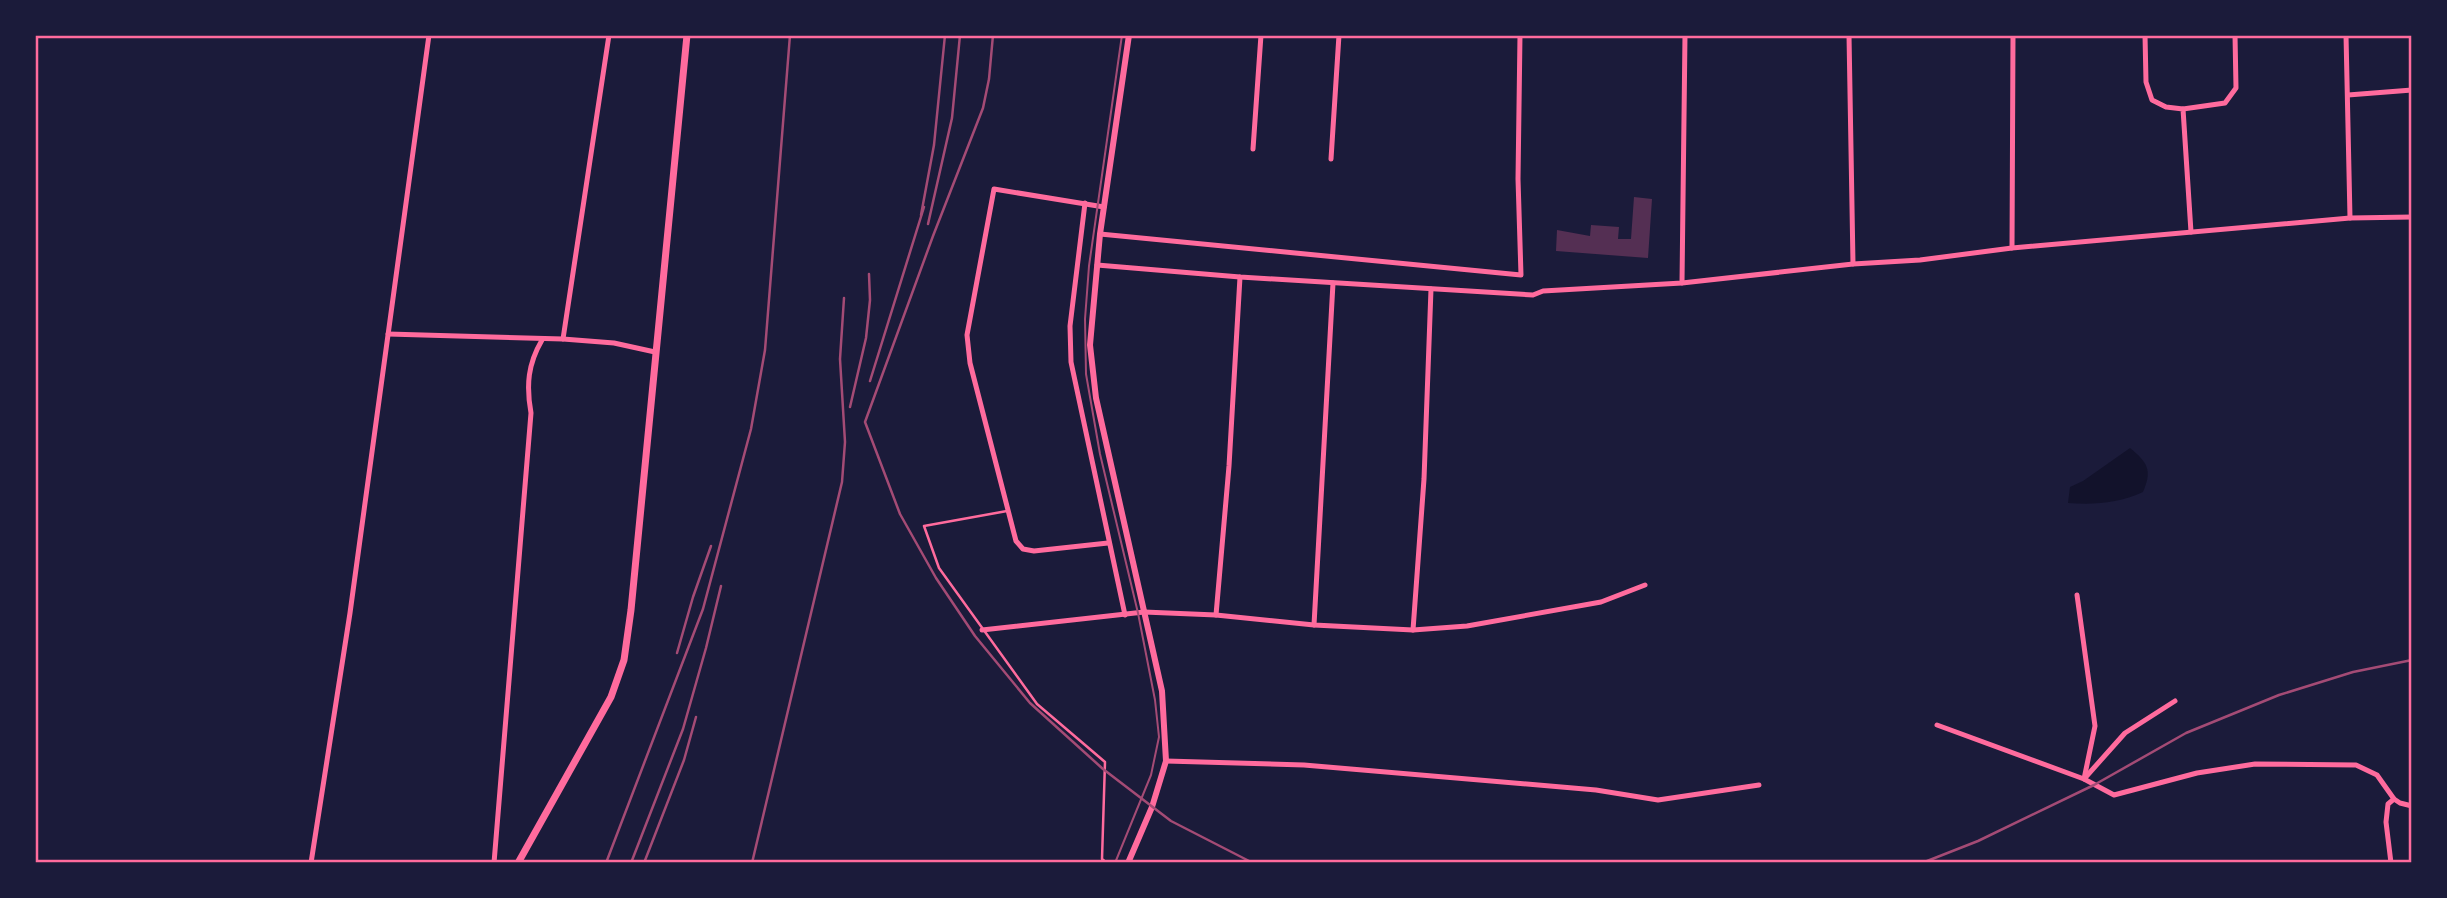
<svg xmlns="http://www.w3.org/2000/svg" width="2447" height="898" font-family="Rubik,sans-serif">
	<rect width="100%" height="100%" fill="#1b1b3a"/>
	<path fill="#12122b" d="M2130,448C2147,462 2153,470 2143,492C2119,503 2095,505 2068,503L2070,487L2083,481Z"/>
	<path fill="#542f53" d="M1634,197L1652,199L1648,258L1556,251L1557,230L1590,236L1591,225L1619,227L1618,239H1631Z"/>
	<g fill="none" stroke-linecap="round" stroke-linejoin="round">
		<path stroke="#ff6b9d" stroke-width="2.5" d="M1007,511L924,526L939,568L1037,704L1105,762L1102,859L1107,863"/>
		<g stroke="#ff6b9d" stroke-width="5">
			<path d="M1849,35L1853,264"/>
			<path d="M2145,35L2146,82L2152,100L2166,107L2183,109L2191,232"/>
			<path d="M2346,35L2350,218"/>
			<path d="M2348,95L2412,90"/>
			<path d="M2183,109L2225,103L2236,88L2235,35"/>
			<path d="M1253,149L1261,35"/>
			<path d="M1331,159L1339,35"/>
			<path d="M1085,203L1070,326L1071,362L1125,615"/>
			<path d="M1104,207L994,189L967,335L970,363L1016,541L1023,549L1034,551L1108,543"/>
			<path d="M1100,234L1521,275L1518,179L1520,35"/>
			<path d="M2012,248L2013,35"/>
			<path d="M1097,265L1240,277L1533,295L1543,291L1682,283L1853,264L1920,260L2012,248L2350,218L2412,217"/>
			<path d="M1682,283L1685,35"/>
			<path d="M388,334L563,339L614,343L655,352"/>
			<path d="M563,339L609,35"/>
			<path d="M1216,615L1229,466L1240,277"/>
			<path d="M1314,625L1333,283"/>
			<path d="M982,630L1144,612L1216,615L1314,625L1413,630L1467,626L1601,602L1645,585"/>
			<path d="M1413,630L1424,479L1431,289"/>
			<path d="M2175,701L2125,733L2084,779L2114,795L2197,773L2255,764L2356,765L2377,775L2394,799L2400,803L2412,806"/>
			<path d="M1937,725L2084,779L2095,726L2077,595"/>
			<path d="M1166,761L1304,765L1596,790L1658,800L1759,785"/>
			<path d="M311,863L350,613L429,35"/>
			<path d="M494,863L531,413C526,385 528,364 542,340"/>
			<path d="M2391,863L2386,822L2388,804L2394,799"/>
		</g>
		<path stroke="#ff6b9d" stroke-width="6" d="M1128,863L1152,807L1166,761L1162,691L1096,398L1090,345L1100,234L1129,35"/>
		<path stroke="#ff6b9d" stroke-width="7" d="M518,863L611,697L624,660L631,610L687,35"/>
		<path stroke="#a44b75" stroke-width="2" d="M1115,863L1151,775L1159,737L1155,700L1138,613L1100,454L1086,374L1085,319L1089,266L1122,35"/>
		<g stroke="#a44b75" stroke-width="2.5">
			<path d="M993,35L989,79L983,108L933,236L865,422L900,514L936,578L975,636L1030,703L1103,769L1171,821L1253,863"/>
			<path d="M921,215L934,145L945,35"/>
			<path d="M928,224L952,118L960,35"/>
			<path d="M870,381L924,207"/>
			<path d="M850,407L866,338L870,300L869,274"/>
			<path d="M677,653L693,597L711,546"/>
			<path d="M606,863L703,609L751,429L765,350L790,35"/>
			<path d="M631,863L683,729L706,648L721,586"/>
			<path d="M644,863L684,760L696,717"/>
			<path d="M752,863L842,482L845,442L840,359L844,298"/>
			<path d="M1922,863L1978,841L2094,785L2186,733L2279,695L2353,672L2412,660"/>
		</g>
	</g>
	<rect width="2447" height="898" fill="none" stroke="#1b1b3a" stroke-width="74"/>
	<rect x="37" y="37" width="2373" height="824" fill="none" stroke="#ff6b9d" stroke-width="2.5"/>
</svg>
